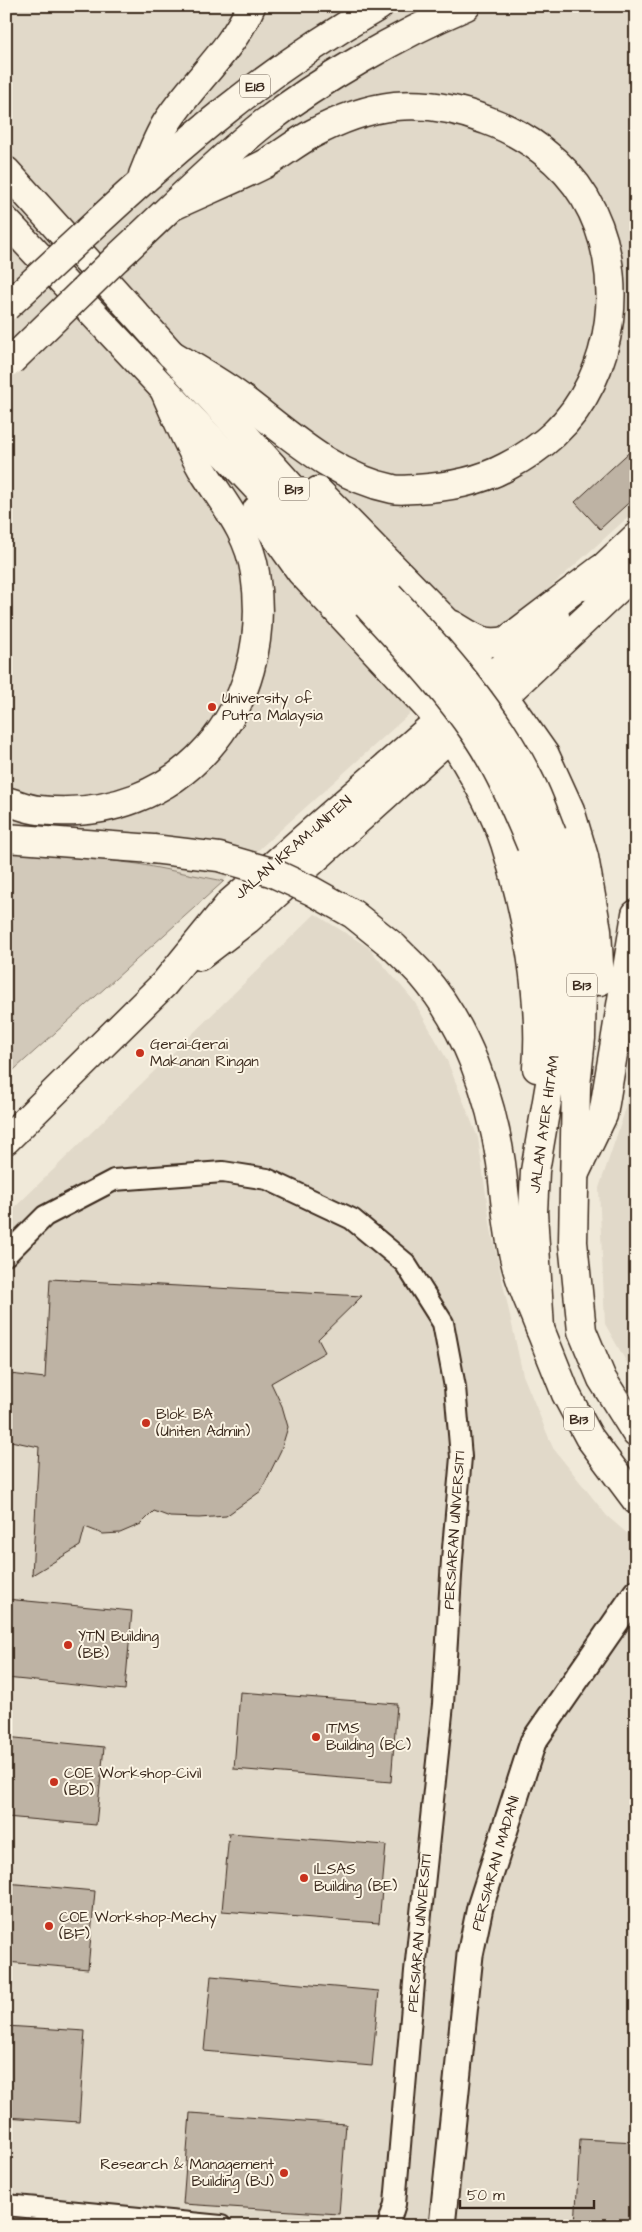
<svg xmlns="http://www.w3.org/2000/svg" width="642" height="2232" font-family="'Architects Daughter',sans-serif">
	<rect width="100%" height="100%" fill="#f0e9d9"/>
	<filter id="ink" filterUnits="userSpaceOnUse"><feTurbulence type="fractalNoise" baseFrequency=".02" numOctaves="2"/><feDisplacementMap in="SourceGraphic" scale="10" xChannelSelector="R" yChannelSelector="G"/><feConvolveMatrix kernelMatrix="1 2 1 2 8 2 1 2 1" color-interpolation-filters="sRGB"/></filter>
	<g filter="url(#ink)">
		<g fill="#e1d9c9">
			<path d="M6,6H636V510L6,1077Z"/>
			<path d="M315,914L368,947L414,1001L446,1058L478,1138L491,1229L523,1375L553,1448L607,1516L636,1541V2226H6V1216Z"/>
			<path d="M636,1044V1379L605,1324L599,1188L624,1114Z"/>
		</g>
		<path fill="#d2c9ba" stroke="#867a6c" d="M6,848L138,864L224,881L6,1077Z"/>
		<g fill="#beb3a4" stroke="#3b2a1e">
			<path d="M636,446V496L600,529L575,502Z"/>
			<path d="M50,1279L362,1296L318,1339L325,1352L271,1383L282,1406L288,1427L281,1450L261,1491L226,1516L199,1518L170,1517L154,1511L141,1524L120,1533L103,1534L85,1527L80,1546L32,1575L39,1447L6,1440V1418L10,1374L45,1378Z"/>
			<path d="M6,1599L132,1611L125,1690L6,1678Z"/>
			<path d="M240,1692L397,1704L391,1782L234,1769Z"/>
			<path d="M6,1737L104,1747L96,1825L6,1817Z"/>
			<path d="M229,1833L386,1845L379,1923L222,1911Z"/>
			<path d="M6,1883L95,1891L88,1969L6,1962Z"/>
			<path d="M211,1976L379,1991L372,2066L204,2051Z"/>
			<path d="M6,2026L85,2031L79,2122L6,2117Z"/>
			<path d="M190,2113L346,2124L339,2214L183,2204Z"/>
			<path d="M580,2139L636,2142V2226H575Z"/>
		</g>
		<g fill="none" stroke-linecap="round" stroke-linejoin="round">
			<defs>
				<g id="minor">
					<path d="M6,1255L45,1216L114,1180L223,1172L267,1179L352,1219L405,1263L443,1323L455,1387L461,1457L452,1560L443,1704L415,1971L395,2204L388,2226"/>
					<path d="M6,2205L221,2226"/>
				</g>
				<path id="tertiary" d="M442,2226L470,1955L480,1907L533,1742L636,1593"/>
				<g id="secondary">
					<path d="M584,586L636,537"/>
					<path d="M493,677L555,615"/>
					<path d="M506,694L636,572"/>
					<path d="M200,956L247,920L449,738"/>
					<path d="M6,1140L164,984L230,903L436,723"/>
				</g>
				<g id="primary">
					<path d="M507,701L545,755L570,810L584,857L597,930L600,981"/>
					<path d="M453,741C471,770 494,810 505,843C526,909 543,999 537,1068"/>
					<path d="M552,834L569,892L578,938L582,986L581,1038L576,1086L573,1242L582,1331L602,1379L636,1433"/>
					<path d="M531,845L546,895L555,950L558,998L555,1054L535,1171L533,1212L540,1329L566,1394L589,1437L636,1500"/>
				</g>
				<g id="motorway">
					<path d="M6,171L389,595"/>
					<path d="M143,175C151,156 157,136 169,119C195,80 232,50 251,6"/>
					<path d="M6,221L367,605"/>
					<path d="M88,231C181,144 268,69 379,6"/>
					<path d="M118,257C166,213 212,165 263,124C320,80 400,34 466,6"/>
					<path d="M171,354C196,369 222,383 245,401C291,436 334,477 393,489C401,491 409,489 416,489C448,487 478,482 506,467C523,458 539,448 554,434C616,376 628,270 585,198C563,161 525,134 486,120C458,109 425,103 395,106C367,109 336,121 312,134C295,143 280,156 263,165C233,180 203,192 173,206"/>
					<path d="M318,491L445,620L486,673"/>
					<path d="M257,510L301,572L434,714"/>
					<path d="M453,625C473,637 482,646 506,641L601,569"/>
					<path d="M6,801C17,804 28,809 39,810C180,825 276,709 255,573C249,532 223,503 202,469C187,443 175,415 163,387"/>
					<path d="M6,838L153,849"/>
					<path d="M393,946C403,956 413,965 422,975C467,1027 491,1097 501,1163C505,1196 507,1229 515,1261C520,1284 532,1307 540,1329"/>
					<path d="M575,1173L603,1115L636,914"/>
				</g>
			</defs>
			<use href="#minor" stroke="#3b2a1e" stroke-width="24"/>
			<use href="#tertiary" stroke="#3b2a1e" stroke-width="29"/>
			<use href="#secondary" stroke="#3b2a1e" stroke-width="31"/>
			<use href="#primary" stroke="#3b2a1e" stroke-width="31"/>
			<use href="#motorway" stroke="#3b2a1e" stroke-width="31"/>
			<use href="#minor" stroke="#fcf5e5" stroke-width="20"/>
			<use href="#tertiary" stroke="#fcf5e5" stroke-width="25"/>
			<use href="#secondary" stroke="#fcf5e5" stroke-width="28"/>
			<use href="#primary" stroke="#fcf5e5" stroke-width="28"/>
			<use href="#motorway" stroke="#fcf5e5" stroke-width="28"/>
			<defs>
				<g id="motorway-bridge">
					<path d="M6,307L88,231"/>
					<path d="M11,361L118,257"/>
					<path d="M389,595C442,652 495,711 530,781C539,798 545,817 552,834"/>
					<path d="M367,605C404,646 444,687 475,733C498,767 515,807 531,845"/>
					<path d="M153,849L219,857L271,872L312,891L353,914L393,946"/>
				</g>
			</defs>
			<use href="#motorway-bridge" stroke="#3b2a1e" stroke-width="31" stroke-linecap="butt"/>
			<use href="#motorway-bridge" stroke="#fcf5e5" stroke-width="28"/>
		</g>
	</g>
	<g fill="#c8321e" stroke="#fcf5e5" stroke-width="2">
		<circle cx="212" cy="707" r="5"/>
		<circle cx="140" cy="1053" r="5"/>
		<circle cx="146" cy="1423" r="5"/>
		<circle cx="68" cy="1645" r="5"/>
		<circle cx="316" cy="1737" r="5"/>
		<circle cx="54" cy="1782" r="5"/>
		<circle cx="304" cy="1878" r="5"/>
		<circle cx="49" cy="1926" r="5"/>
		<circle cx="284" cy="2173" r="5"/>
	</g>
	<g text-anchor="middle" stroke-width="4" stroke-linejoin="round" paint-order="stroke">
		<g fill="#fcf5e5" stroke="#75675a" stroke-width="1">
			<rect x="240" y="74.5" width="30" height="23" rx="4"/>
			<rect x="279" y="477.5" width="30" height="23" rx="4"/>
			<rect x="567" y="973.5" width="30" height="23" rx="4"/>
			<rect x="564" y="1407.5" width="30" height="23" rx="4"/>
		</g>
		<g font-size="14" font-weight="bold" fill="#3b2a1e">
			<text x="255" y="91">E18</text>
			<text x="294" y="494">B13</text>
			<text x="582" y="990">B13</text>
			<text x="579" y="1424">B13</text>
		</g>
		<g font-size="15" fill="#3b2a1e" stroke="#fcf5e5" text-anchor="start">
			<text x="222" y="703">University of<tspan x="222" dy="17">Putra Malaysia</tspan></text>
			<text x="150" y="1049">Gerai-Gerai<tspan x="150" dy="17">Makanan Ringan</tspan></text>
			<text x="156" y="1419">Blok BA<tspan x="156" dy="17">(Uniten Admin)</tspan></text>
			<text x="78" y="1641">YTN Building<tspan x="78" dy="17">(BB)</tspan></text>
			<text x="326" y="1733">ITMS<tspan x="326" dy="17">Building (BC)</tspan></text>
			<text x="64" y="1778">COE Workshop-Civil<tspan x="64" dy="17">(BD)</tspan></text>
			<text x="314" y="1874">ILSAS<tspan x="314" dy="17">Building (BE)</tspan></text>
			<text x="59" y="1922">COE Workshop-Mechy<tspan x="59" dy="17">(BF)</tspan></text>
			<text x="274" y="2169" text-anchor="end">Research &amp; Management<tspan x="274" dy="17">Building (BJ)</tspan></text>
		</g>
		<g font-size="15" fill="#3b2a1e" stroke="#fcf5e5">
			<text transform="translate(293 847) rotate(-41)" y="5">JALAN IKRAM-UNITEN</text>
			<text transform="translate(544 1124) rotate(-82)" y="5">JALAN AYER HITAM</text>
			<text transform="translate(454 1530) rotate(-86)" y="5">PERSIARAN UNIVERSITI</text>
			<text transform="translate(495 1863) rotate(-74)" y="5">PERSIARAN MADANI</text>
			<text transform="translate(419 1933) rotate(-85)" y="5">PERSIARAN UNIVERSITI</text>
		</g>
	</g>
	<rect width="642" height="2232" fill="none" stroke="#fcf5e5" stroke-width="25"/>
	<rect x="12" y="12" width="617" height="2207" fill="none" stroke="#3b2a1e" stroke-width="2" filter="url(#ink)"/>
	<path d="M460 2200v8h134v-8" fill="none" stroke="#3b2a1e" stroke-width="2.5"/>
	<text x="467" y="2200" font-size="15" fill="#3b2a1e" stroke="#fcf5e5" stroke-width="4" paint-order="stroke">50 m</text>
</svg>
